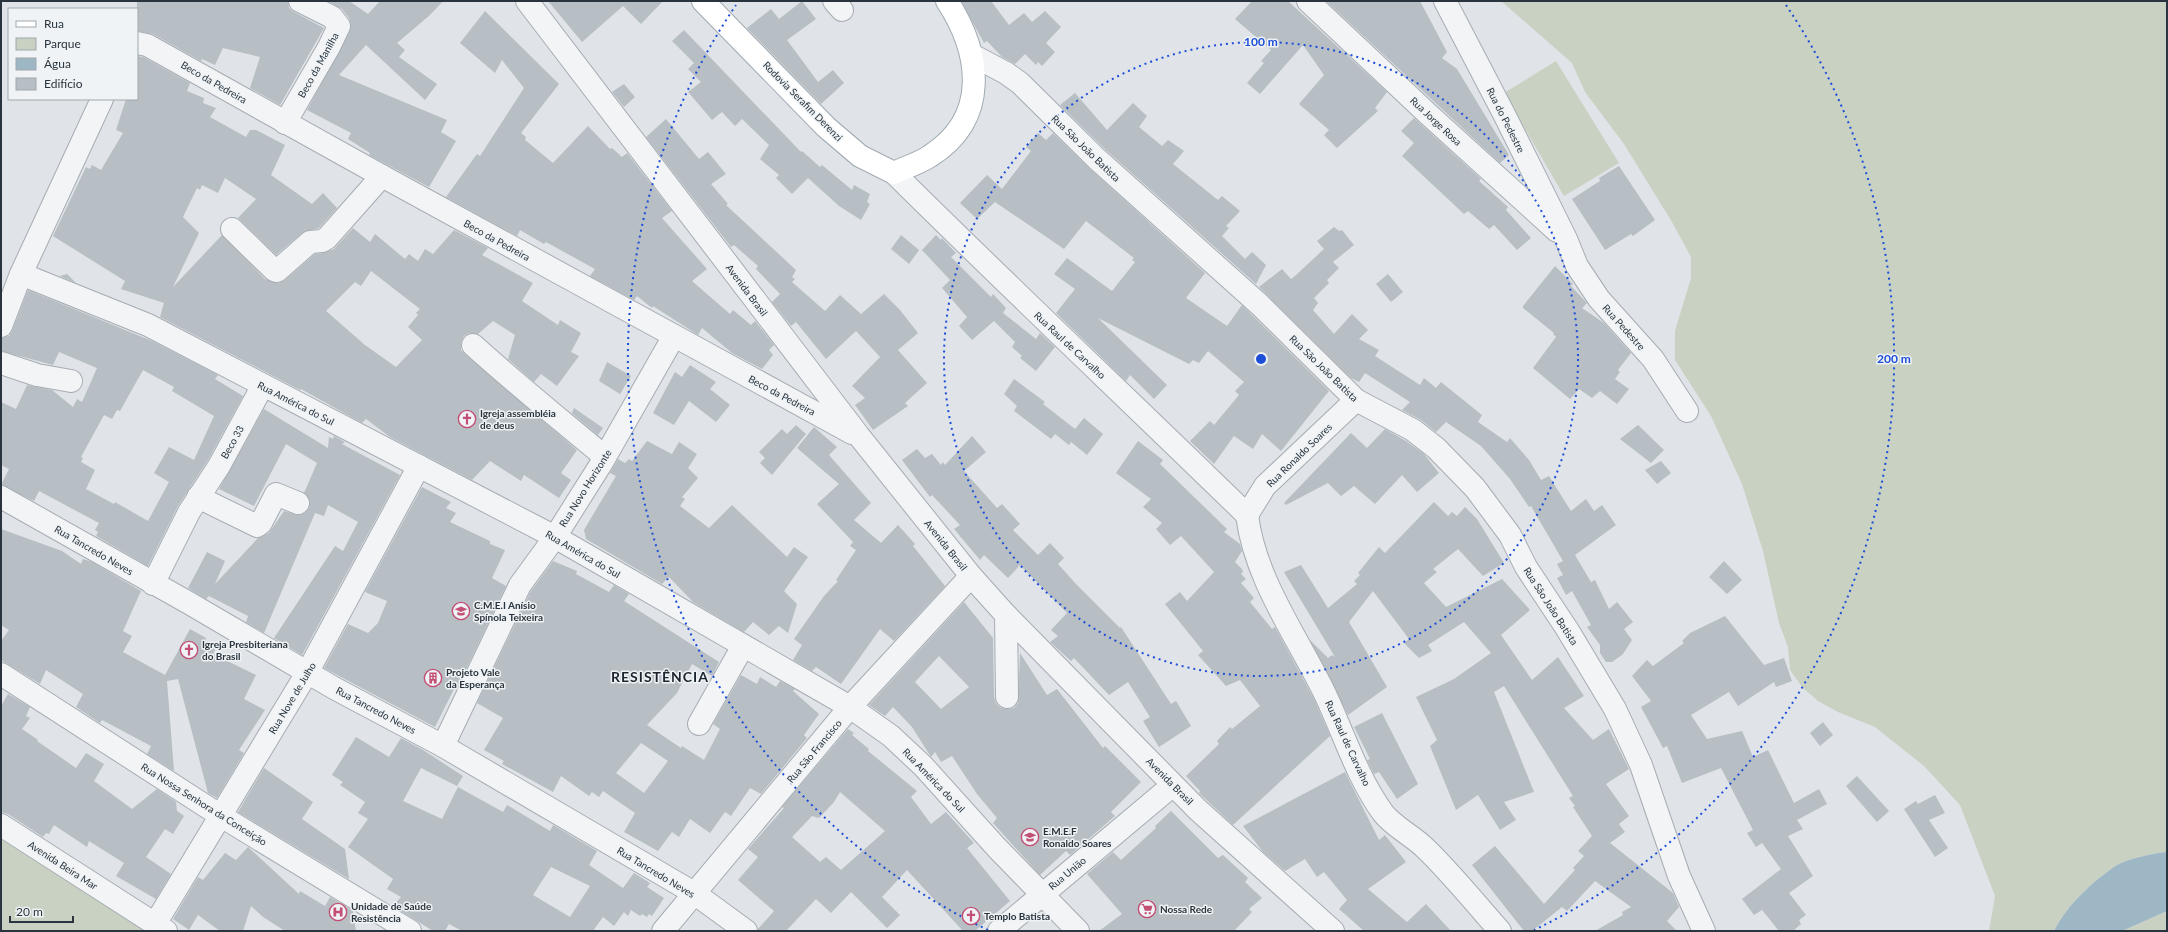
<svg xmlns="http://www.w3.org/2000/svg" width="2168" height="932" font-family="Lato,sans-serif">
	<rect width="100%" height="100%" fill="#e0e4e8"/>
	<g fill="#c8d1c2">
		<path d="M1501,1H2167V852C2155,853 2127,859 2117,865C2093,881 2066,906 2054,931H1989L1995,896L1960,805L1924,766L1875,727L1838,712L1818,701L1803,688L1790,670L1788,647L1779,623L1763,551L1742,484L1711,416L1675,360V331L1691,278V257L1672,222L1624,144L1585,92L1572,63Z"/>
		<path d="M1556,61L1619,163L1564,196L1504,93Z"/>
		<path d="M1,839L148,931H1Z"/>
		<path d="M2167,911V931H2122Z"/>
	</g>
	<path fill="#9eb7c5" d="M2167,852V911L2122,931H2054C2066,906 2093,881 2117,865C2127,859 2155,853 2167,852Z"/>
	<g fill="#b7bec4" fill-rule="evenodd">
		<path d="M137,1H288L289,8L294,12L324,28L280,105L250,88L260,57L223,48L215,65L202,59L201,61L153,34L137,31Z"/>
		<path d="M328,1H349L368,14L380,1H443L430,15L397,43L405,50L399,57L437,84L425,100L366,45L339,75L447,120L441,132L456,141L429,187L369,155L370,153L348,139L351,133L307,110L350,31L351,24L349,18L342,9Z"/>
		<path d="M548,1H663L641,24L623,6L582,42Z"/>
		<path d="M802,1L816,19L787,40L818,82L833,70L844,83L821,104L747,28L771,9L779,19Z"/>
		<path d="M961,1H991L1009,25L1024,13L1032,22L1045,11L1061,27L1046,43L1055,52L1042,66L1038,62L1036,65L1025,54L1015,64L1002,57L987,41L984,43Z"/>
		<path d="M1252,1H1288L1387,92L1375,108L1378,111L1337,148L1324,135L1329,130L1299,104L1324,75L1303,45L1260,94L1247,83L1264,63L1261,61L1271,50L1235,19Z"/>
		<path d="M1326,1H1420L1447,52L1442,58L1457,69L1509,155L1500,163Z"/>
		<path d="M485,11L559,84L521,133L526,137L525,140L553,163L588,126L610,149L612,148L622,157L627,153L672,211L662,218L707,269L692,281L730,314L733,310L751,325L755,321L774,345L769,350L773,355L762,369L732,353L702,328L698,335L653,306L652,308L637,296L634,300L590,276L595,269L546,242L544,244L520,230L517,236L446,197L477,154L480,156L524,88L502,60L495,73L460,43Z"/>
		<path d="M684,30L801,152L802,151L820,167L822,165L852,190L854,185L870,194L867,202L870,204L861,220L839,206L808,178L792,194L776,178L779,175L760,159L769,145L742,119L735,126L722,112L712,120L688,92L701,82L688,69L694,63L672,41Z"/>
		<path d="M137,56L143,57L190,83L187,91L204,98L203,103L216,108L210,117L246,137L250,130H256L285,145L271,175L312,204L323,193L337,208L319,228L302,233L276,255L238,218L256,199L225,178L218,193L202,185L200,190L197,188L183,217L199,233L173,287L222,235L265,279L279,283L285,280L315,254L323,253L334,249L353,228L370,242L375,234L405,259L409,254L418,261L425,249L433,254L454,230L488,248L482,255L533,283L522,301L558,325L560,320L581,333L571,352L579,356L557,386L541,374L534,382L508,359L515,335L493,321L478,334L469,333L464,336L461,343V350L465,354L577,450L561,473L571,480L559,498L524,475L521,481L490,461L472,480L390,437L366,419L362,423L301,389L300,390L160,317L164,303L121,289L125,281L53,236L86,167L90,169L92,165L101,170L123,133L116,130L126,99H137ZM371,271L420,309L416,313L418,315L408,327L422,340L396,367L365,345L326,311L355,282L361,286Z"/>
		<path d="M624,84L635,97L624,107L612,92Z"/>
		<path d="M1075,93L1107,130L1133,103L1147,116L1139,127L1162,146L1168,140L1184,151L1173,164L1218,200L1222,196L1240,211L1226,226L1229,228L1222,236L1245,259L1252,252L1266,265L1256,284L1106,150L1060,105Z"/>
		<path d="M1414,118L1481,179L1479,181L1508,207L1506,210L1531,238L1517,250L1494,225L1489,229L1468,211L1464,214L1402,156L1414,143L1401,131Z"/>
		<path d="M666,119L699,159L708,152L726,174L711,184L728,204L726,205L796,270L792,277L795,279L792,282L825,311L840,295L861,314L884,294L900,310L918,333L898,350L927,383L905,403L908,406L873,430L855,405L865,398L852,386L880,357L856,331L826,359L796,322L791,326L772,302L780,294L756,269L758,266L734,245L731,247L646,137Z"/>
		<path d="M1038,133L1046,140L1053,133L1089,168L1205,273L1186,298L1227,326L1242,305L1329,391L1281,451L1262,434L1253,449L1234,436L1214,464L1190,441L1210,421L1214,425L1239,395L1235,391L1244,382L1208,351L1199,363L1193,360L1189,364L1098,318L1167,385L1154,399L1130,375L1126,381L1056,313L1075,289L1054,274L1067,258L1112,291L1135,262L1132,260L1134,258L1086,221L1064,249L995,202L977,219L960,203L987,175L1002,189L1031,151L1026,147Z"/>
		<path d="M1619,166L1655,220L1633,236L1631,234L1605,250L1572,199L1600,181L1599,178Z"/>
		<path d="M1334,227L1339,231L1342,230L1354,245L1333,262L1339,268L1327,280L1329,283L1314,298L1318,303L1313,310L1334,334L1352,314L1368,330L1359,339L1379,350L1375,356L1420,385L1424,378L1436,388L1441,382L1482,415L1478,422L1507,442L1510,438L1529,460L1541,480L1549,476L1571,511L1586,499L1594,511L1602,505L1616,525L1575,555L1591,582L1595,580L1609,609L1617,602L1633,622L1624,629L1632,640L1623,654L1612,662H1606L1600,653V645L1587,627L1591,625L1572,591L1566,595L1557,578L1563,575L1557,564L1563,561L1531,506L1529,507L1510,479L1481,446L1446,422L1436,432L1421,420L1402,410L1410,402L1365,373L1359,382L1351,378L1259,287L1282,269L1291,279L1295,276L1324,249L1317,241Z"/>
		<path d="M901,235L919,250L909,264L891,249Z"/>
		<path d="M936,235L941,240L942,238L956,253L951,257L991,297L993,294L1006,308L1003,313L1036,339L1040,333L1055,347L1036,371L1020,358L1022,356L1012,347L1015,342L994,321L972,340L959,326L967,317L942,288L950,280L922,250Z"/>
		<path d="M1555,266L1573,284L1571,286L1587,303L1582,308L1604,323L1631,353L1618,370L1620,372L1615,379L1629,389L1617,404L1600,391L1592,398L1579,389L1570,399L1533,368L1556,337L1553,334L1554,333L1523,308V306Z"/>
		<path d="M67,274L76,283L60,276Z"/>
		<path d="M1388,274L1403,292L1391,302L1376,284Z"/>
		<path d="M28,290L152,341L218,375L215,379L243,396L208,460L178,506L148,566L96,536L98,532L95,530L99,523L39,491L34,501L1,485L9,469L1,465V402L16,409L27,385L52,390L73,407L77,399L82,402L97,368L59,352L53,365L1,351V338L9,336L12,331ZM143,370L174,387L172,391L214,416L194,460L169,447L154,473L169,482L148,521L115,502L114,504L86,489L95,470L81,462L83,458L81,457L104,415L112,419L117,410L120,411Z"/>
		<path d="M607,362L631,376L620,394L599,381Z"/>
		<path d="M690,365L716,382L710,389L730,405L716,422L689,401L674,425L653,413L675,372L682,377Z"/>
		<path d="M1014,379L1045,402L1043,404L1075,429L1084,418L1103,434L1087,455L1071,442L1069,445L1055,434L1051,439L1014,411L1017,406L1004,394Z"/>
		<path d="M574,408L603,428L598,435L572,413Z"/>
		<path d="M264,409L328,448L329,437L333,439L334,436L345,442L342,444L400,475L302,655L274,638L335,546L343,551L358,522L328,505L324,516L315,513L264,633L246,622L248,616L209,596L206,599L188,588L207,552L225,561L215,584L258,538L269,533L284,511L299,515L305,513L309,508L310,501L304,493L317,463L286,444L254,506L219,489Z"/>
		<path d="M796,425L806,434L772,475L760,463L765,458L759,452L782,429L787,434Z"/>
		<path d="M1638,425L1664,450L1651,463L1620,439Z"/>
		<path d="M814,427L837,447L829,455L871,503L854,520L881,543L898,525L915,544L913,546L945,586L894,641L880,629L841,684L816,667L812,671L793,660L802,645L794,639L824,596L838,581L836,580L856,550L850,546L853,542L817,504L839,484L797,448Z"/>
		<path d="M1385,429L1406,441L1424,454L1439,473L1417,492L1402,475L1375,504L1354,486L1341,496L1328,483L1286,505L1284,503L1351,433L1367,448Z"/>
		<path d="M972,436L986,452L964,471L997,508L1002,504L1020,524L1013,530L1038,555L1050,543L1064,558L1058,564L1076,584L1120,628L1121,627L1171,704L1176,701L1191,726L1159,747L1143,721L1150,717L1128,682L1109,695L1074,658L1071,661L1050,642L1058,636L1051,630L1067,613L1020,565L1008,578L984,555L980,560L954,529L960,525L932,495L930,497L902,460L917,449L925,458L932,454L941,465L943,462L945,465Z"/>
		<path d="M647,441L672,454L679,442L697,454L688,468L698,478L682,497L685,499L680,506L709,528L732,505L787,557L794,547L808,557L784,591L797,604L788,633L779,626L769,635L753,622L744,632L693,602L669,577L662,584L586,539L584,530L616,476L610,473L618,459L625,463L629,459L632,461Z"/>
		<path d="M1138,441L1163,460L1160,464L1227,529L1224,532L1240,544L1242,551L1235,562L1242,569L1243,572L1241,574L1246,579L1241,583L1254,598L1250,602L1272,629L1275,627L1314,699L1330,736L1233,825L1199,793L1200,791L1186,776L1219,744L1217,741L1230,727L1232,729L1260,706L1240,680L1226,686L1198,655L1203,651L1165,604L1180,592L1187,601L1214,572L1181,536L1170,545L1156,529L1162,523L1143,507L1151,499L1116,473Z"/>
		<path d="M1661,461L1671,473L1657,484L1645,470Z"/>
		<path d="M422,487L451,502L446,508L456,513L450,522L490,541V544L505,550L492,578L506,586L456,690L454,689L435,727L324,668L348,624L368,633L378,623L387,601L365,592Z"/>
		<path d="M1434,502L1448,516L1452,512L1457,516L1465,507L1477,519L1504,563L1483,576L1458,549L1433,569L1437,572L1424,583L1446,607L1502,579L1530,610L1501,635L1532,680L1558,657L1584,696L1564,708L1593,740L1609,729L1629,769L1606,784L1629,816L1619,824L1625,832L1610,843L1673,893L1679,907L1667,921L1677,931H1595L1623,915L1622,912L1631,907L1595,881L1567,911L1562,907L1532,931H1524L1472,865L1495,846L1544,904L1575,870L1573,868L1584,856L1578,851L1592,836L1573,807L1575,806L1569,798L1573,796L1504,686L1494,692L1534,792L1504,802L1516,820L1500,830L1478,795L1456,810L1430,746L1437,740L1416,697L1454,679L1491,653L1464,622L1428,645L1432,651L1419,658L1404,643L1409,639L1373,591L1349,622L1387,687L1348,715L1310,640L1328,658L1332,655L1335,657L1284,572L1301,565L1328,608L1357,584L1354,581L1360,575L1358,573L1379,547L1385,553Z"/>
		<path d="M1,529L62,551L81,564L83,559L92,562L141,591L123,631L132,636L123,652L165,675L190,629L206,638L205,641L216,648L213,654L256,675L244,699L265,710L239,750L244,753L217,798L208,793L178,679L167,681L174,771L147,754L151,746L102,720L100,723L76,707L83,694L46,670L40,684L1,660V641L9,630L1,625Z"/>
		<path d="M553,561L577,571L576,574L609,592L614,585L629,594L624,601L719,662L712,676L692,664L677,693L647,725L681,748L682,746L704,760L720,729L713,724L741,675L757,684L760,677L776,687L780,681L795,689L793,691L819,714L804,735L807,738L761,794L750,788L731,816L725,812L710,833L690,819L679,837L672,832L658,851L624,832L635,813L603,791L599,797L592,792L589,796L561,776L553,792L502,764L504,761L484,750L503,718L477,703L531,591ZM641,743L668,761L644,793L616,773Z"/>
		<path d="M1724,561L1742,580L1727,594L1709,577Z"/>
		<path d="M964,602L993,638L994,697L996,704L1001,708L1008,709L1014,708L1018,703L1020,653L1047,695L1057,689L1103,748L1105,746L1141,782L1111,812L1115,816L1070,855L1066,851L1040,875L993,823L997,818L977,794L952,756L941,762L935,752L931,757L912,727L893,707L885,716L869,705ZM939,656L969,687L941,709L915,682Z"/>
		<path d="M1725,616L1764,665L1784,658L1792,681L1776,687L1774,682L1738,706L1729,692L1691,715L1707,739L1742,731L1753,757L1768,750L1794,803L1819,789L1827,804L1797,820L1803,829L1788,836L1813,876L1789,893L1806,915L1799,920L1801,924L1793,931H1779L1762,910L1754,915L1742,899L1781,869L1762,843L1756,847L1747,833L1753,830L1721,768L1682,783L1667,746L1663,748L1641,707L1651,701L1632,676L1647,660L1653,666L1684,643L1682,641L1690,633Z"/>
		<path d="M8,694L30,707L26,716L30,718L22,729L38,740L37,741L76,768L86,753L104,764L94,781L132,809L157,789L176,802L177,811L184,816L173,834L165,829L146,857L171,874L156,899L116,876L124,863L89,841L87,847L54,825L49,834L46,833L43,837L8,814L1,812V706Z"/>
		<path d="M1382,713L1418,784L1397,799L1379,772L1374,774L1367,760L1370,759L1354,727Z"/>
		<path d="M1823,722L1833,735L1820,746L1810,733Z"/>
		<path d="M848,729L854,733L852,735L869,749L868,751L917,791L911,797L931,824L946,812L974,843L967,848L1010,901L975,931H963L907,870L882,897L900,915L887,928L851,892L831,913L816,899L786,931H758V929L774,911L738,880L758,857L748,849L784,808L782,807ZM840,792L885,831L841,870L826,857L820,862L792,837L812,816L819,818L834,802Z"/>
		<path d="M356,737L389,757L401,738L423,750L463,776L457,786L421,768L403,801L442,819L458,787L503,812L507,805L550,831L553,825L597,851L589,865L623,888L634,873L650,883L647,887L664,898L652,916L649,914L647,917L642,914L640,916L631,910L628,916L624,912L614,926L603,917L593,931H462L449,924L445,931H433L393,906L401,897L387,889L393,879L348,847L368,819L358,813L365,802L340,785L343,782L332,775ZM551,867L590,886L570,917L533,895Z"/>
		<path d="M264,768L313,802L302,819L345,849L349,879L238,812Z"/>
		<path d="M1345,772L1379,840L1385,835L1406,862L1368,889L1407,922L1426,904L1451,931H1364L1339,909L1347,900L1324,872L1317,877L1305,859L1285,871L1263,852L1243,826Z"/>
		<path d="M1857,776L1889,811L1877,822L1846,786Z"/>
		<path d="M1935,795L1945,813L1929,820L1948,848L1935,857L1904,809L1916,801L1918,804Z"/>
		<path d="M1171,811L1218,858L1223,855L1248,878L1245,882L1262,898L1249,909L1252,912L1234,931H1099L1122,914L1087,874L1113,852L1121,860L1156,828L1155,826Z"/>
		<path d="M248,847L299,894L300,891L325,906L330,897L353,911L356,931H285L263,917L251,906L243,931H220L198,915L189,930L173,919L198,877L203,880L225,853L236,860Z"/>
	</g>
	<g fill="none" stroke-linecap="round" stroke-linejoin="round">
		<defs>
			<g id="minor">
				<path d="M527,1L859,436L971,576L1006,615L1198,810L1333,931"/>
				<path d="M834,1L842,10"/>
				<path d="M1308,1L1428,114L1557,231"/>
				<path d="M1445,1L1505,116L1566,239L1577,266L1599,299L1653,359L1687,411"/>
				<path d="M137,43L147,45L382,176L852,433"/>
				<path d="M972,55L1006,73L1020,83L1097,159L1260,305L1356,400L1413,430L1436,448L1475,488L1510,535L1526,567L1567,629L1615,709L1641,765L1679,876L1704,931"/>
				<path d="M285,123L329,47L339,26L332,17L300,1"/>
				<path d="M894,173C1010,288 1130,401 1247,515"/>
				<path d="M232,229L274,270L277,271L310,242L322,241L327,238L382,176"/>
				<path d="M21,274L148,325L555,537L850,707L891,736L923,766L997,848L1078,931"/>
				<path d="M1,326L21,274L102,99"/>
				<path d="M473,345C516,384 561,420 605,457"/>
				<path d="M1,363L37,375L71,381"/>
				<path d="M1,497L189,603L334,688L443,746L694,893L746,931"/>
				<path d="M198,497L257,526L261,523L276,494L298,503"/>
				<path d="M1247,515C1255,580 1297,636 1325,694C1344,734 1357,777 1383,813C1394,827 1413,836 1425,848C1452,874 1475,903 1500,931"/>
				<path d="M1247,515L1265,486L1356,400"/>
				<path d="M153,584L189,512L219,466L263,385"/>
				<path d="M1006,615L1007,697"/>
				<path d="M1,674L221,816L410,931"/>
				<path d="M699,724L743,646"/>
				<path d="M443,746L520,585L555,537L601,464L674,336"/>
				<path d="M1,825L166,931"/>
				<path d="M155,924L307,673L419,466"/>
				<path d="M663,931L850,707L971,576"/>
				<path d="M999,931L1173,785"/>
			</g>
			<path id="major" d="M703,1L826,127L860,156L894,173C906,167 920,163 930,156C990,118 981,53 947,1"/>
		</defs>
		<use href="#minor" stroke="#a6acb2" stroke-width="24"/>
		<use href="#major" stroke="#a0aab2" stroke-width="24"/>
		<use href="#minor" stroke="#f2f4f6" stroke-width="22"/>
		<use href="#major" stroke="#fff" stroke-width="22"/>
	</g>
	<g fill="none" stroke="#1d4ed8" stroke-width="2" stroke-dasharray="2 4">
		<circle cx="1261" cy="359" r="317"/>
		<path d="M988 930A633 633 0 0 1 736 5M1786 5A633 633 0 0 1 1534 930"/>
	</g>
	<defs>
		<symbol id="church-ring" viewBox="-11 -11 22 22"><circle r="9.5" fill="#eff3f5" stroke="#c34f74" stroke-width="1.5"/><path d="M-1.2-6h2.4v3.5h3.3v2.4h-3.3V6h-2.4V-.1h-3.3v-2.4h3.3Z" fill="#c34f74"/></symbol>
		<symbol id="school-ring" viewBox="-11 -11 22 22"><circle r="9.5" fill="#eff3f5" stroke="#c34f74" stroke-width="1.5"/><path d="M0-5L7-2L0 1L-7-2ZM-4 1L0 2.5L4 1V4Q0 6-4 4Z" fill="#c34f74"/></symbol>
		<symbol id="building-ring" viewBox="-11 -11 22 22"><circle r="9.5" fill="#eff3f5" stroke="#c34f74" stroke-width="1.5"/><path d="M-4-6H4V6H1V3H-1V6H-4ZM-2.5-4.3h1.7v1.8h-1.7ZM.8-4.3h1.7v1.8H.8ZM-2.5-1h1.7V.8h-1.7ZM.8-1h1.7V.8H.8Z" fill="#c34f74"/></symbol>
		<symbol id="supermarket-ring" viewBox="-11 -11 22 22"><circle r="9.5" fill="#eff3f5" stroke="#c34f74" stroke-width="1.5"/><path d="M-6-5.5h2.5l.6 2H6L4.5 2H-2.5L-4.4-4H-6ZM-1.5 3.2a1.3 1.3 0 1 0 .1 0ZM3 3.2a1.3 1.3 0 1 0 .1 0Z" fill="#c34f74"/></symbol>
		<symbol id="hospital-ring" viewBox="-11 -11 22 22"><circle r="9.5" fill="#eff3f5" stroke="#c34f74" stroke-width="1.5"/><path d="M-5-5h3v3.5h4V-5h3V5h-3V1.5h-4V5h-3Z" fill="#c34f74"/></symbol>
	</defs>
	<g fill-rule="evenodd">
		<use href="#church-ring" x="457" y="409" width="20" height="20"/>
		<use href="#school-ring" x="451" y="601" width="20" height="20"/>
		<use href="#church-ring" x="179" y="640" width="20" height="20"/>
		<use href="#building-ring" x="423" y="668" width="20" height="20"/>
		<use href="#school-ring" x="1020" y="827" width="20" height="20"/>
		<use href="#supermarket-ring" x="1137" y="899" width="20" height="20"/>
		<use href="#hospital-ring" x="328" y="902" width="20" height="20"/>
		<use href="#church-ring" x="961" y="906" width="20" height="20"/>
	</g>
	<g text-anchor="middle" stroke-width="3" stroke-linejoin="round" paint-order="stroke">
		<g font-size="10" fill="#2a343e" stroke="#eff3f5">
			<text transform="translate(318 65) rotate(-61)" y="4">Beco da Manilha</text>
			<text transform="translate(214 82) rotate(30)" y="4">Beco da Pedreira</text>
			<text transform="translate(803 101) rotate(45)" y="4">Rodovia Serafim Derenzi</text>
			<text transform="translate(1506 120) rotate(63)" y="4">Rua do Pedestre</text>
			<text transform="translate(1436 121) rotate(43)" y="4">Rua Jorge Rosa</text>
			<text transform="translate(1086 148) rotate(44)" y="4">Rua São João Batista</text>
			<text transform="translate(497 240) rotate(29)" y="4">Beco da Pedreira</text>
			<text transform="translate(747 290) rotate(53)" y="4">Avenida Brasil</text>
			<text transform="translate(1624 327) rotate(48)" y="4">Rua Pedestre</text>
			<text transform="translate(1070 345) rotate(43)" y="4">Rua Raul de Carvalho</text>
			<text transform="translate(1324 368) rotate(44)" y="4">Rua São João Batista</text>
			<text transform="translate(782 395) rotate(28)" y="4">Beco da Pedreira</text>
			<text transform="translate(296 403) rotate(27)" y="4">Rua América do Sul</text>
			<text transform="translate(232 442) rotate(-61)" y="4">Beco 33</text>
			<text transform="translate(1299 455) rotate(-44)" y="4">Rua Ronaldo Soares</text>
			<text transform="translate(585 488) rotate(-58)" y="4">Rua Novo Horizonte</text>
			<text transform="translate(946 545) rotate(51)" y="4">Avenida Brasil</text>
			<text transform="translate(94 550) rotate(30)" y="4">Rua Tancredo Neves</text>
			<text transform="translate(583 554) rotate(30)" y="4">Rua América do Sul</text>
			<text transform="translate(1551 606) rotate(57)" y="4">Rua São João Batista</text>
			<text transform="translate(292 698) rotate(-59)" y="4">Rua Nove de Julho</text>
			<text transform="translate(376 710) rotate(28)" y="4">Rua Tancredo Neves</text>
			<text transform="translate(1348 743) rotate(65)" y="4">Rua Raul de Carvalho</text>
			<text transform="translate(814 751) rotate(-50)" y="4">Rua São Francisco</text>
			<text transform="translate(934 780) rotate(46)" y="4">Rua América do Sul</text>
			<text transform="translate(1170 781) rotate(45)" y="4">Avenida Brasil</text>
			<text transform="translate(204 804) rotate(32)" y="4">Rua Nossa Senhora da Conceição</text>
			<text transform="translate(63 865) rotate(33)" y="4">Avenida Beira Mar</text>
			<text transform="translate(656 872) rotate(31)" y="4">Rua Tancredo Neves</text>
			<text transform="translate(1067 873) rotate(-40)" y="4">Rua União</text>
		</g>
		<g font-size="10" font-weight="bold" fill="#2a343e" stroke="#eff3f5" text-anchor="start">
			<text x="480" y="417">Igreja assembléia<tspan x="480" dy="12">de deus</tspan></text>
			<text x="474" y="609">C.M.E.I Anísio<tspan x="474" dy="12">Spínola Teixeira</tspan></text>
			<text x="202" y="648">Igreja Presbiteriana<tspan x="202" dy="12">do Brasil</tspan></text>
			<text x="446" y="676">Projeto Vale<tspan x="446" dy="12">da Esperança</tspan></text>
			<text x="1043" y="835">E.M.E.F<tspan x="1043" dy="12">Ronaldo Soares</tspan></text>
			<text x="351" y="910">Unidade de Saúde<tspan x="351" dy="12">Resistência</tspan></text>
			<text x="1160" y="913">Nossa Rede</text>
			<text x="984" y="920">Templo Batista</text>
		</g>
		<g font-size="14" font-weight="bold" letter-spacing="1" fill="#1c252e" stroke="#eff3f5">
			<text x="660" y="682">RESISTÊNCIA</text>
		</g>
	</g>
	<circle cx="1261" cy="359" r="6" fill="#1d4ed8" stroke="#eff3f5" stroke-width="2"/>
	<g font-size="12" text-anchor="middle" font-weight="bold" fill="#1d4ed8" stroke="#eff3f5" stroke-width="3" stroke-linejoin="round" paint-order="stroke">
		<text x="1261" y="46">100 m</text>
		<text x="1894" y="363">200 m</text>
	</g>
	<rect width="2168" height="932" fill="none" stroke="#2a343e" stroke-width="4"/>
	<rect x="8" y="8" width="130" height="92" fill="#eff3f5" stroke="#a0a7ac"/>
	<rect x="16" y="21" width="20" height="6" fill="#ffffff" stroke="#a0a7ac"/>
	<text x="44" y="28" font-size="12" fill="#2a343e">Rua</text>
	<rect x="16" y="38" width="20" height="12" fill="#c8d1c2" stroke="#a0a7ac"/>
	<text x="44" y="48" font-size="12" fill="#2a343e">Parque</text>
	<rect x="16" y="58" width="20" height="12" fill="#9eb7c5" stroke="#a0a7ac"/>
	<text x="44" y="68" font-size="12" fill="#2a343e">Água</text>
	<rect x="16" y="78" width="20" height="12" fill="#b7bec4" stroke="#a0a7ac"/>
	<text x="44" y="88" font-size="12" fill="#2a343e">Edifício</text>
	<path d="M10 916v6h63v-6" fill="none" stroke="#2a343e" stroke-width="2"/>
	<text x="16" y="916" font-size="12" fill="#2a343e" stroke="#eff3f5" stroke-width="3" paint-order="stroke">20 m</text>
</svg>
